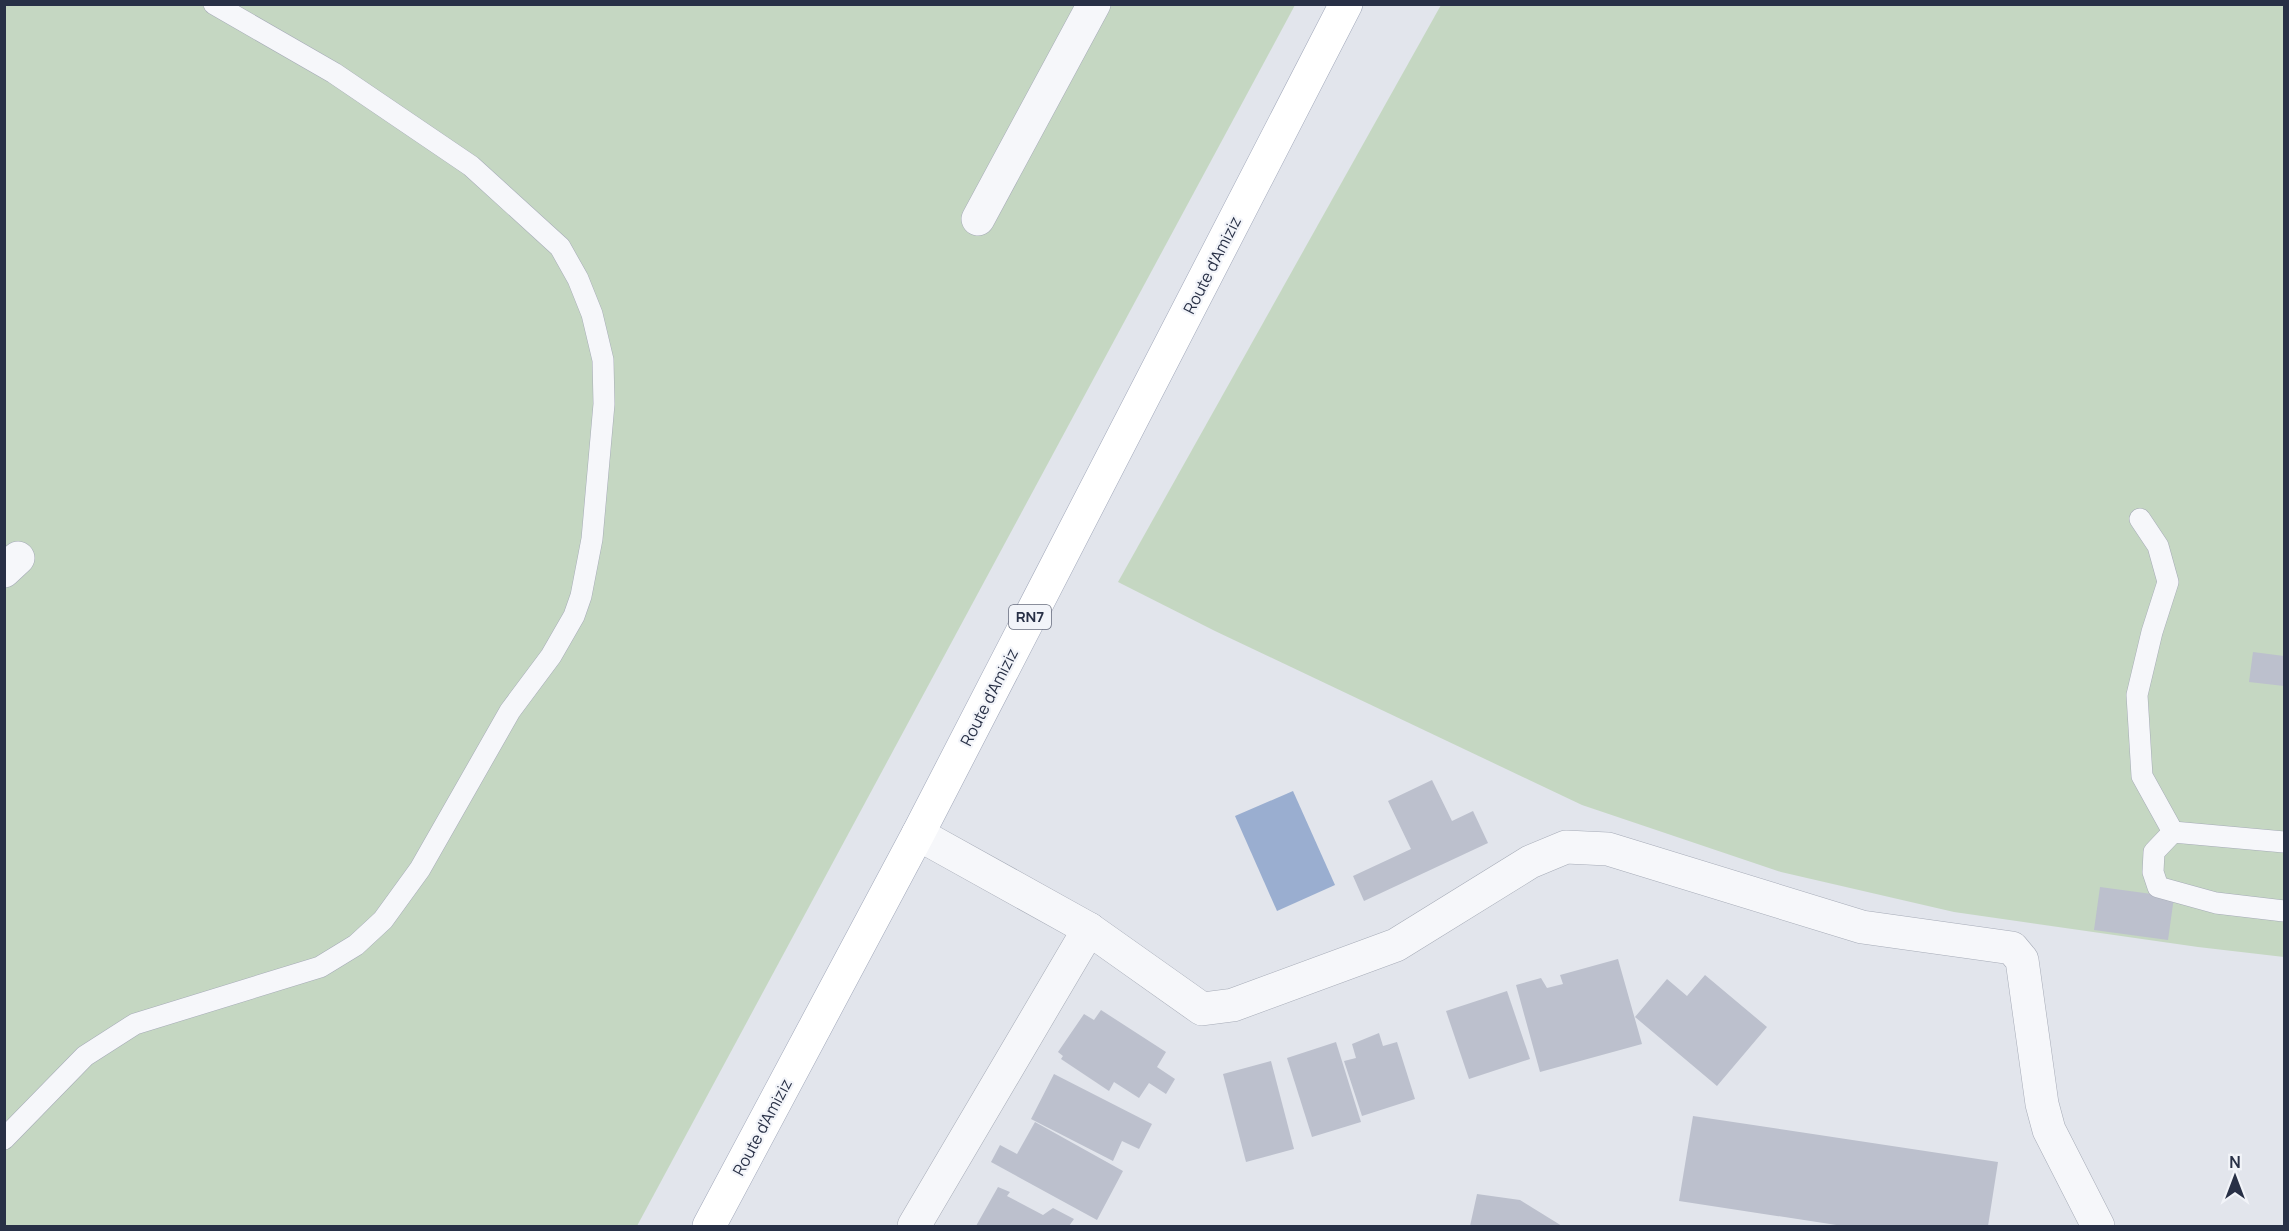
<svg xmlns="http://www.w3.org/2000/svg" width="2289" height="1231" font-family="Manrope,sans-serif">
	<rect width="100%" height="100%" fill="#e2e5ec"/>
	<g fill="#c5d7c2">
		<path d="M5,5H1295L637,1226H5Z"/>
		<path d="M1441,5H2284V957L2198,947L1954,912L1781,872L1582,805L1215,631L1118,582Z"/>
	</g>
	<path fill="#9aaed0" d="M1293,791L1335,885L1277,911L1235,816Z"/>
	<g fill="#bcc0cd">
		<path d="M2253,652L2284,656V686L2249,682Z"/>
		<path d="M1432,780L1452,821L1473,811L1488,843L1364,901L1353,876L1411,849L1388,801Z"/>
		<path d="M2100,887L2174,897L2168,940L2094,930Z"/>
		<path d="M1618,959L1642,1044L1540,1072L1516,985L1541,978L1547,988L1563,984L1560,975Z"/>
		<path d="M1705,975L1767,1027L1717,1086L1635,1017L1667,979L1687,996Z"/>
		<path d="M1507,991L1530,1059L1469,1079L1446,1011Z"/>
		<path d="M1101,1010L1166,1052L1157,1067L1175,1079L1166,1094L1149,1083L1139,1098L1114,1082L1109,1091L1061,1059L1063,1056L1058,1052L1084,1014L1094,1020Z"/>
		<path d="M1379,1033L1383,1046L1397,1042L1415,1099L1362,1116L1344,1061L1356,1058L1352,1044Z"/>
		<path d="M1336,1042L1361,1122L1312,1137L1287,1058Z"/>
		<path d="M1271,1061L1294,1149L1246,1162L1223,1074Z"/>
		<path d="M1054,1074L1152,1124L1139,1149L1122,1141L1113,1161L1031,1119Z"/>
		<path d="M1693,1116L1998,1162L1988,1226H1843L1679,1201Z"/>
		<path d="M1035,1122L1123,1171L1097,1220L991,1162L1000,1145L1017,1154Z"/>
		<path d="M998,1187L1010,1192L1007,1196L1043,1215L1053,1208L1074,1219L1069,1226H976Z"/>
		<path d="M1477,1194L1520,1200L1562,1226H1470Z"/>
	</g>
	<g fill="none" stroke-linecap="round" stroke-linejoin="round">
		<defs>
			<g id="lane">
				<path d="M2140,519L2158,546L2168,582L2152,632L2137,695L2142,776L2173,832"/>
				<path d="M2284,842L2173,832L2154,852L2153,872L2158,887L2216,903L2284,911"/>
				<path d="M4,1139L85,1056L135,1024L320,967L356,945L383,920L420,869L510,711L551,656L574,616L581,596L592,539L604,404L603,360L592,314L578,279L560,247L471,166L334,73L214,4"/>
			</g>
			<g id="street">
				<path d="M978,219L1094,4"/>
				<path d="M4,571L18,558"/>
				<path d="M918,834L1089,929L1202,1009L1233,1005L1396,945L1530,862L1566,847L1608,849L1862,927L2012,948L2022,960L2042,1104L2049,1130L2098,1226"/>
				<path d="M914,1226L1089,929"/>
			</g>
			<path id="primary" d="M709,1226L918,834L1346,4"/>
		</defs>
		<use href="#lane" stroke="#a6abb7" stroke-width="22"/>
		<use href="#street" stroke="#a6abb7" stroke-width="34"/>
		<use href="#primary" stroke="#a0a7b9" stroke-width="34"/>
		<use href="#lane" stroke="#f6f7fa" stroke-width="21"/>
		<use href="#street" stroke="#f6f7fa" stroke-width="33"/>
		<use href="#primary" stroke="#fff" stroke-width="33"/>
	</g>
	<g text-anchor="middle" stroke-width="4.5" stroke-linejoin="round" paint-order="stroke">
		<rect fill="#f2f4f9" stroke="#656b7c" stroke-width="1.5" x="1009" y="605" width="42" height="24" rx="4.5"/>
		<g font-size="15" font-weight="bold" fill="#283046">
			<text x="1030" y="622">RN7</text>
		</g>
		<g font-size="16" fill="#283046" stroke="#f2f4f9">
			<text transform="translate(1212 265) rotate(-63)" y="6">Route d'Amiziz</text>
			<text transform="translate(989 697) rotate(-63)" y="6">Route d'Amiziz</text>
			<text transform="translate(762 1127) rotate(-62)" y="6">Route d'Amiziz</text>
		</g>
	</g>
	<rect width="2289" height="1231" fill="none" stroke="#283046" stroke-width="12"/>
	<g transform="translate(2235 1177)" stroke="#f2f4f9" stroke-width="4.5" paint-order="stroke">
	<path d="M0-4.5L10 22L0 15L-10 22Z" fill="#283046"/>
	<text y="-9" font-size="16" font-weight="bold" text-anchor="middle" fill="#283046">N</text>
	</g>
</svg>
